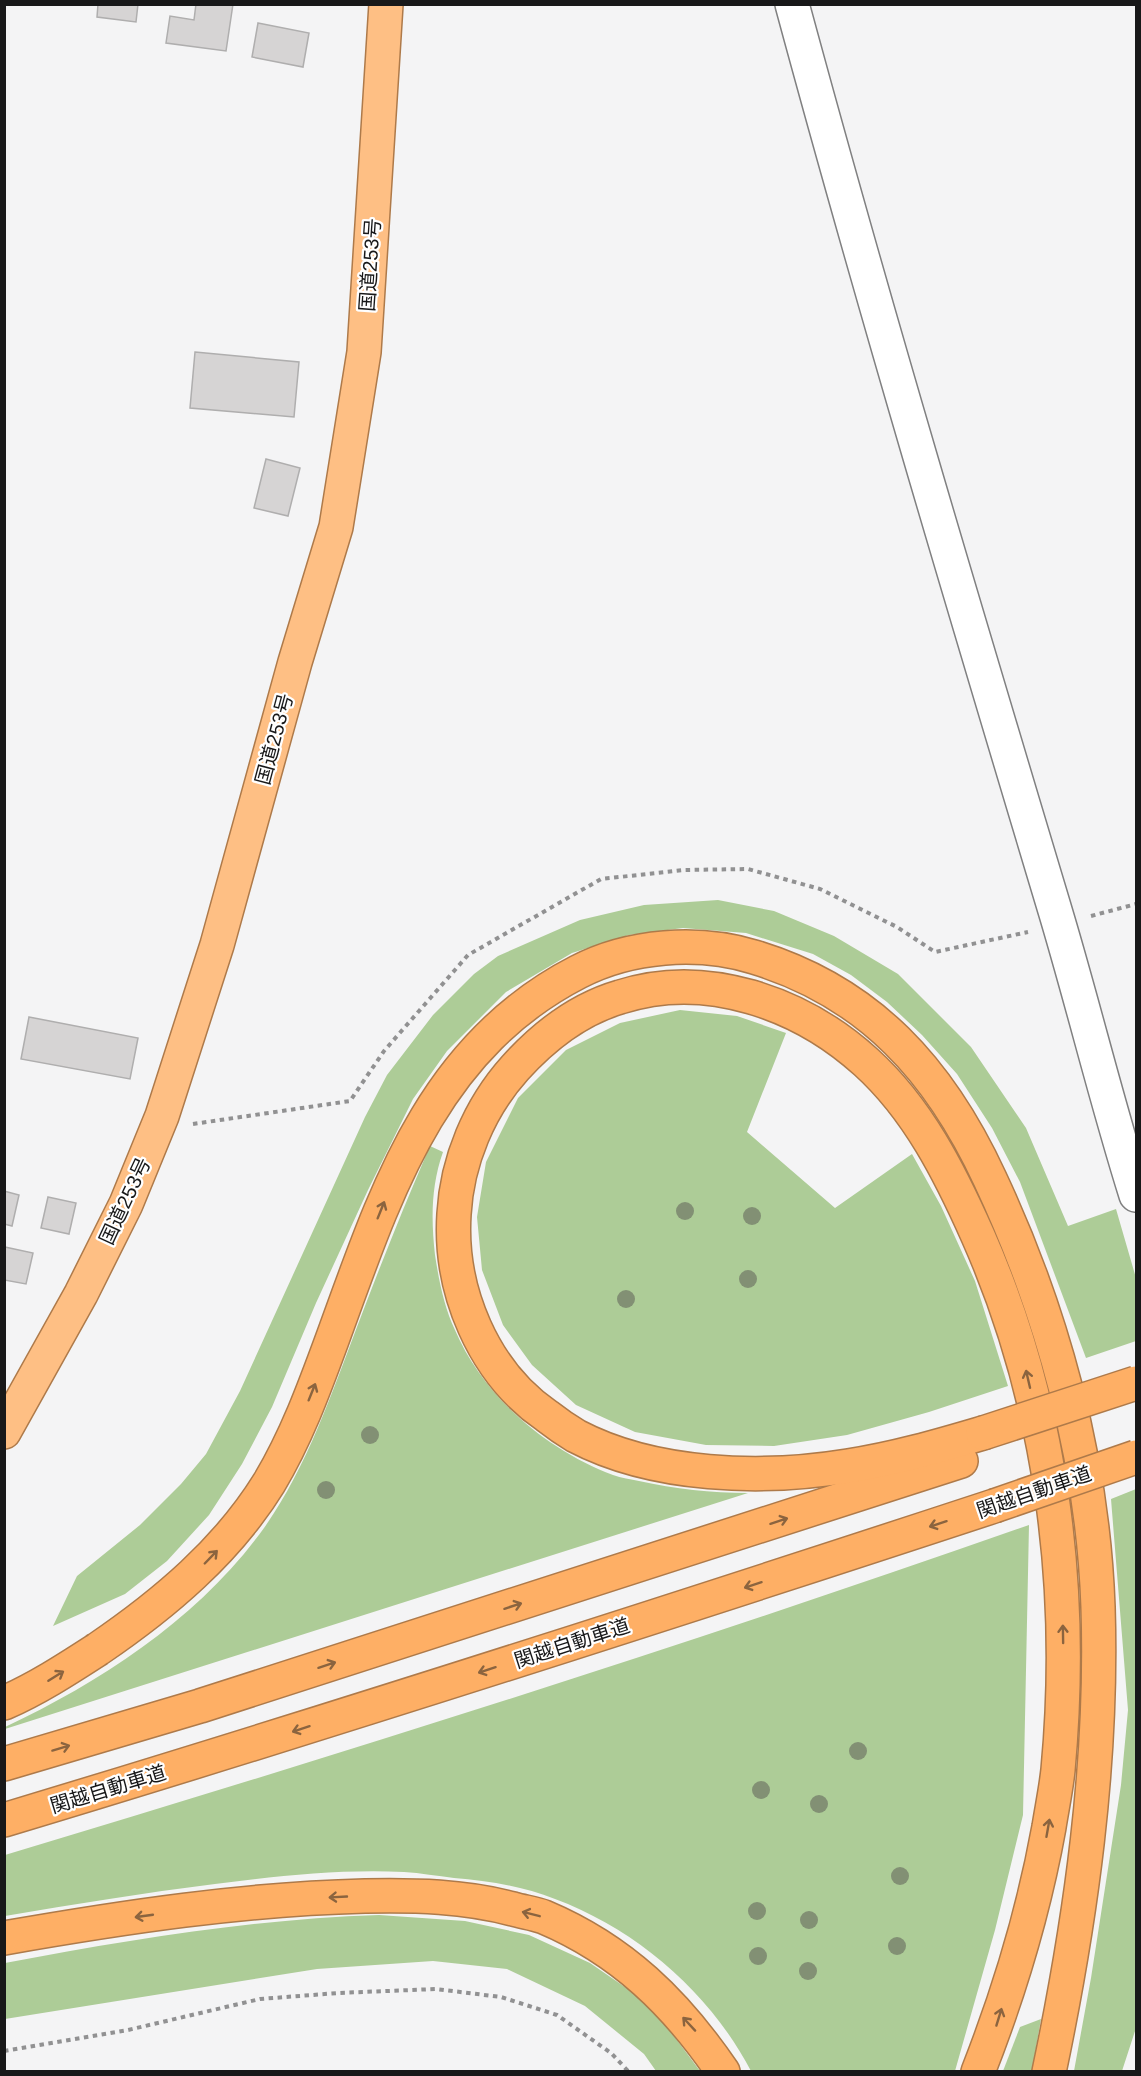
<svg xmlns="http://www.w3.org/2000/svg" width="1141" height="2076" font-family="Arial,'Noto Sans JP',sans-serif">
	<rect width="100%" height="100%" fill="#f4f4f5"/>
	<g fill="#adcc97">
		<path d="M718,900L774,911L834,936L898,974L971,1047L1026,1128L1068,1226L1116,1209L1136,1278V1341L1086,1358L1020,1182L992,1128L957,1074L922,1035L887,1002L851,975L813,954L746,933L683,928L629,935L572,953L506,992L447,1051L413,1099L368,1190L316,1303L272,1407L242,1464L209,1515L167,1561L125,1594L53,1626L77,1576L140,1525L181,1484L206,1454L240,1391L365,1117L387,1075L433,1015L474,974L498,956L580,920L644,905Z"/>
		<path d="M680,1010L737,1016L786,1033L747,1132L835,1208L912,1154L941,1206L975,1281L1008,1386L929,1412L847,1435L774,1446L706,1445L635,1432L576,1405L532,1365L503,1325L482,1270L477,1217L486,1162L518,1098L566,1050L620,1023Z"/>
		<path d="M430,1146L443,1152C431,1186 431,1219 435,1255C439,1281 444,1307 455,1330C483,1396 546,1450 613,1475C621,1478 631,1479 639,1481C675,1489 711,1493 748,1493L5,1729V1727C103,1681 200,1617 264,1528C307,1467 331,1395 357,1327C380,1266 404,1206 430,1146Z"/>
		<path d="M1136,1489V2028L1122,2071H1074L1091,1978L1121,1785L1128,1710L1111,1499Z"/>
		<path d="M1029,1525L1023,1815L995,1930L955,2071H751C710,1993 638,1930 555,1899C523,1886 488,1881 454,1878C437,1876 421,1873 404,1872C341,1869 277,1876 215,1884C144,1893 74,1904 5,1916V1855C348,1752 691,1644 1029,1525Z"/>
		<path d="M379,1915L465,1921L529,1935L590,1963L638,1996L671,2032L700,2071H656L644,2054L585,2006L507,1969L433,1961L317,1969L5,2019V1963C128,1940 253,1919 379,1915Z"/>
		<path d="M1041,2019L1032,2071H1003L1020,2027Z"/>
	</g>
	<g fill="#d6d4d4" stroke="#afaeae" stroke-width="1.5">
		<path d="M98,4H138L136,22L97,17Z"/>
		<path d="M196,4H233L226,51L166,43L170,16L194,20Z"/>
		<path d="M258,23L309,33L303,67L252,57Z"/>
		<path d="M195,352L299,362L294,417L190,408Z"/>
		<path d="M266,459L300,468L288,516L254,508Z"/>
		<path d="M29,1017L138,1038L130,1079L21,1059Z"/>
		<path d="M4,1191L19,1195L12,1226L4,1224Z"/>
		<path d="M48,1197L76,1203L69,1234L41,1228Z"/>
		<path d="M5,1247L33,1253L26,1284L4,1280Z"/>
	</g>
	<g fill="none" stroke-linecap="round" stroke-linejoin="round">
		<defs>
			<path id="tertiary" d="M792,4C874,307 964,607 1054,907C1083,1003 1106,1100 1136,1195"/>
			<path id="trunk" d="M4,1432L81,1294L126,1204L162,1116L217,945L295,662L336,527L364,352L386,4"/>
			<g id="motorway">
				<path d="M4,1703C38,1688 67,1669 98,1649C164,1604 227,1551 269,1483C296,1438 314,1389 332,1340C385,1195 430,1048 578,972C630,945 698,940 754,957C870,992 940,1071 990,1179C1052,1311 1093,1460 1098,1607C1103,1763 1081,1919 1049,2072"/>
				<path d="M4,1764L200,1706L961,1461"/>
				<path d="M4,1820C336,1720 665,1614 994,1506"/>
				<path d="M4,1938C124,1917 244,1899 365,1896C415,1895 464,1896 513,1909C523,1912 534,1913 544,1917C622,1950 676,2003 723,2072"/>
				<path d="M978,2072C1009,1993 1034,1910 1049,1827C1052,1808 1056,1789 1058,1770C1075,1589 1052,1403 978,1236C950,1173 918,1109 866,1062C801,1003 706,969 620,997C579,1009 543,1037 515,1068C479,1108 457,1161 454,1214C449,1290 483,1372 547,1416C556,1423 566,1430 576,1436C654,1477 762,1480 848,1466C894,1459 939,1446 983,1433"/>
			</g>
		</defs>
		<use href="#tertiary" stroke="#808081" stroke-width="36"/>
		<use href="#trunk" stroke="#ae7a4a" stroke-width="36"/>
		<use href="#motorway" stroke="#ae7a4a" stroke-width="36"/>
		<g stroke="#919192" stroke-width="4" stroke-dasharray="4.5 4.5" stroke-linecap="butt">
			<path d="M1091,916L1136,904"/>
			<path d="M193,1124L350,1101L384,1051L468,955L601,879L684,870L748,869L820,889L897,927L935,952L1028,932"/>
			<path d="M4,2051L128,2030L260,1999L338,1993L436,1989L501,1997L557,2015L611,2053L629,2072"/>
		</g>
		<use href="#tertiary" stroke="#fff" stroke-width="33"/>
		<use href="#trunk" stroke="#febf84" stroke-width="33"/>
		<use href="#motorway" stroke="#feaf65" stroke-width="33"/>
		<defs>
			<g id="motorway-bridge">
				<path d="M983,1433L1136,1383"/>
				<path d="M994,1506L1136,1457"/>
			</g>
		</defs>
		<use href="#motorway-bridge" stroke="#ae7a4a" stroke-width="36" stroke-linecap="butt"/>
		<use href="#motorway-bridge" stroke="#feaf65" stroke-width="33"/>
	</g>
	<g fill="#829074">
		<circle cx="685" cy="1211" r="9"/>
		<circle cx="752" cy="1216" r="9"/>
		<circle cx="748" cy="1279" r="9"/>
		<circle cx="626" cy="1299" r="9"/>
		<circle cx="370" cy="1435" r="9"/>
		<circle cx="326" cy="1490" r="9"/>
		<circle cx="858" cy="1751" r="9"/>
		<circle cx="761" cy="1790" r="9"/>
		<circle cx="819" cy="1804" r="9"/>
		<circle cx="900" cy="1876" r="9"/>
		<circle cx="757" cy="1911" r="9"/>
		<circle cx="809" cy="1920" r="9"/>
		<circle cx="897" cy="1946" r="9"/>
		<circle cx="758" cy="1956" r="9"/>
		<circle cx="808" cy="1971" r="9"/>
	</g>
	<defs><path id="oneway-shaft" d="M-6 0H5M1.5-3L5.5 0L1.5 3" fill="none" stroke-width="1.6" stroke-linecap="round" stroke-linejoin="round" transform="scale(1.5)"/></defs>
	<g stroke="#8b643f">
		<use href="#oneway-shaft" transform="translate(381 1210) rotate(-68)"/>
		<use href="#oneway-shaft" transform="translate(1028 1379) rotate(-103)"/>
		<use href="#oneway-shaft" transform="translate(312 1392) rotate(-68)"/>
		<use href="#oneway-shaft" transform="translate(779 1521) rotate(-18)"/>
		<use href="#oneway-shaft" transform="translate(938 1524) rotate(162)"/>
		<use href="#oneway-shaft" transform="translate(211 1557) rotate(-46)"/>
		<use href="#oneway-shaft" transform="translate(753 1585) rotate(162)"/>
		<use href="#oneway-shaft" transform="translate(513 1606) rotate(-18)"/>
		<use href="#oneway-shaft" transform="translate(1063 1634) rotate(-91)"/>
		<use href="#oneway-shaft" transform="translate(327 1665) rotate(-18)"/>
		<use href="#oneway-shaft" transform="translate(487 1670) rotate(162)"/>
		<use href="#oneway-shaft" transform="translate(56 1676) rotate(-32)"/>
		<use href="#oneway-shaft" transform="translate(301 1729) rotate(162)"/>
		<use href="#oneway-shaft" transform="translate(61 1748) rotate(-17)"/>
		<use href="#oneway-shaft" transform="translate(1048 1828) rotate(-80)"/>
		<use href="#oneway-shaft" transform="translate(338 1897) rotate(177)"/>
		<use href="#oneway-shaft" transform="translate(531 1914) rotate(-166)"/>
		<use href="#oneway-shaft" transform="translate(144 1916) rotate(172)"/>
		<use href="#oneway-shaft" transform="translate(999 2017) rotate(-73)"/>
		<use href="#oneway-shaft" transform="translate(689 2024) rotate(-133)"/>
	</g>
	<g text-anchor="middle" stroke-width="4.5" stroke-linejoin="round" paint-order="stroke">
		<g font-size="20" fill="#181819" stroke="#fff">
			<text transform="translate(370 265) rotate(-86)" y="7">国道253号</text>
			<text transform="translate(274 739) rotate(-75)" y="7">国道253号</text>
			<text transform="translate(125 1201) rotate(-65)" y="7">国道253号</text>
			<text transform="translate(1034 1492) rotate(-19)" y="7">関越自動車道</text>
			<text transform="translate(572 1643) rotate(-18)" y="7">関越自動車道</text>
			<text transform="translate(108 1789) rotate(-17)" y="7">関越自動車道</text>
		</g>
	</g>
	<rect width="1141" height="2076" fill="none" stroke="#181819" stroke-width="12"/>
</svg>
